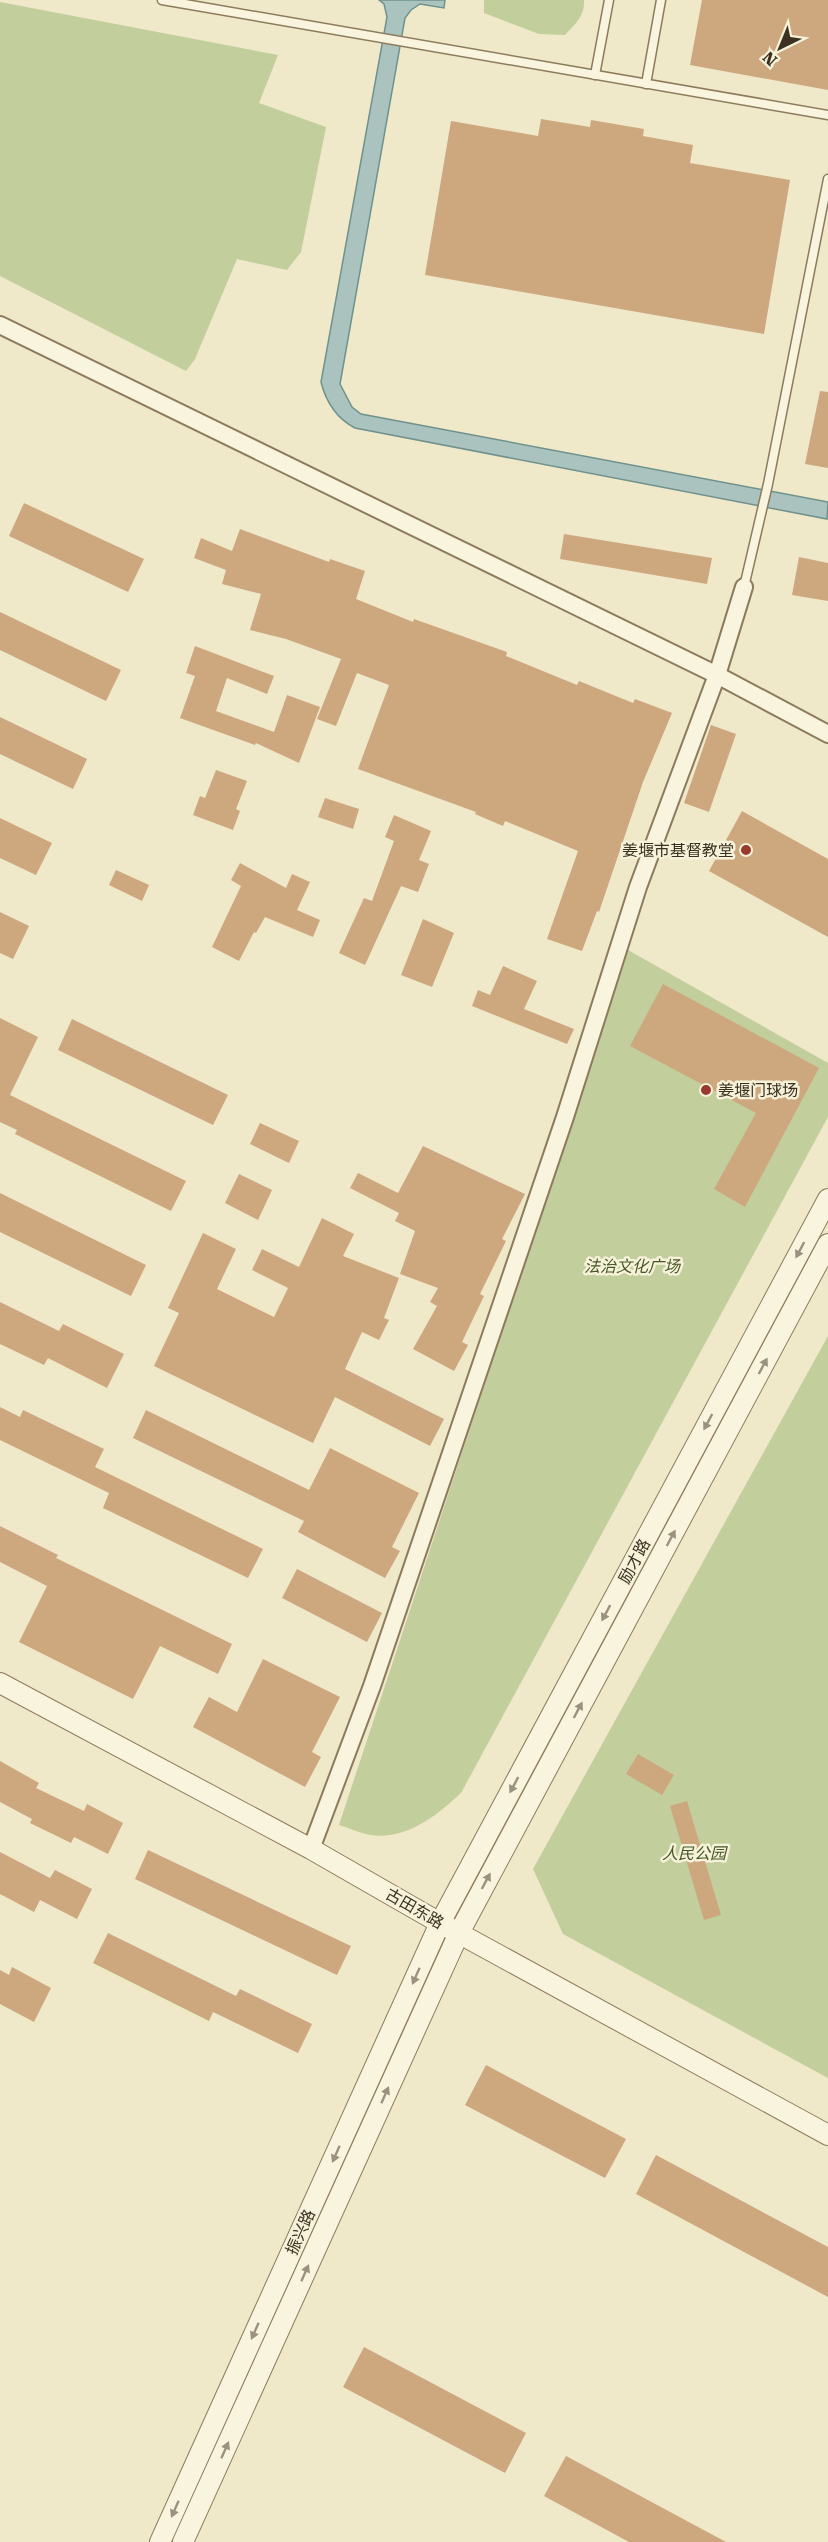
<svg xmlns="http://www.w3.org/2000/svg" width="828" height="2542" font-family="'Roboto Serif','Noto Sans SC',serif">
	<rect width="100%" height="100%" fill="#efe8c9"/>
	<g fill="#c2ce9c">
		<path d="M484,0H584C585,16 575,24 565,35L539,34L484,13Z"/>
		<path d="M0,2L278,55L259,103L326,127L301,252L287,270L237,259L195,359L186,371L0,276Z"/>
		<path d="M628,950L828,1063V1117L461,1793C436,1816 407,1840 370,1835C360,1833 349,1828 339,1825Z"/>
		<path d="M828,1336V2078L563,1934L533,1869Z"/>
	</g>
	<path fill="#aac3be" stroke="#70928d" stroke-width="1.5" d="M379,0H445L444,8L420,4L411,10L405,18L340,384L352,407L361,414L828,502L827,519L355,428C336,418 326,402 321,382L387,17L384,4Z"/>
	<g fill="#cda87f">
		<path d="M702,0H828V90L690,65Z"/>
		<path d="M541,119L590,127L591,120L644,129L643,136L693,145L690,163L790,180L764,334L425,275L451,121L538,136Z"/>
		<path d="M820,391L828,392V468L805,464Z"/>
		<path d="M24,503L144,559L128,592L9,536Z"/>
		<path d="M240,529L329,562L330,559L365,571L356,599L413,622L414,619L507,652L506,656L577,685L579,681L633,703L635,699L672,713L643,782L599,912L597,911L582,951L547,939L578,851L505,821L503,826L475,814L476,812L358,769L389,685L357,673L336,726L317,719L341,659L286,639L250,630L261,594L222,584L226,570L194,558L201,538L232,551Z"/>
		<path d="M564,534L712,558L707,584L560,559Z"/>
		<path d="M799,557L828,563V601L792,595Z"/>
		<path d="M0,612L121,670L106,701L0,650Z"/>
		<path d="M195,646L274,676L267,694L227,678L216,711L274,732L287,695L320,707L299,763L256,743L255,745L180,718L195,676L186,673Z"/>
		<path d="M0,717L87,759L73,789L0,754Z"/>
		<path d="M711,725L736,734L709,812L684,803Z"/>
		<path d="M216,770L247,781L236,809L240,811L233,830L193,815L200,796L205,798Z"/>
		<path d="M325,798L359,809L353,829L318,817Z"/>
		<path d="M742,811L828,859V937L709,871Z"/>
		<path d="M394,815L431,831L419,860L429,864L418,892L401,886L365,965L339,953L364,898L372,901L394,841L385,837Z"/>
		<path d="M0,818L52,843L36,875L0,858Z"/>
		<path d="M240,863L286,888L292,874L310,882L297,910L320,920L313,937L265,917L256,933L254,932L239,961L212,947L241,886L231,880Z"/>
		<path d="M116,870L149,885L142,901L109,885Z"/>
		<path d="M0,912L29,926L13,959L0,953Z"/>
		<path d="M423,919L454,933L432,987L401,975Z"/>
		<path d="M503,966L537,981L524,1009L574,1029L567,1044L472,1006L478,990L490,995Z"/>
		<path d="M663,984L819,1068L745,1207L714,1189L756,1113L630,1046Z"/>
		<path d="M0,1018L38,1037L10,1095L186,1181L171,1211L15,1134L17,1130L0,1122Z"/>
		<path d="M72,1019L228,1095L213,1125L58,1050Z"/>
		<path d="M260,1123L299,1141L289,1163L250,1144Z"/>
		<path d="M423,1146L525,1194L502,1239L506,1241L480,1294L484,1296L462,1342L468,1345L454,1371L413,1349L437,1306L430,1302L438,1288L400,1274L415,1231L395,1221L399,1213L350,1188L358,1173L398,1193Z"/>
		<path d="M239,1174L272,1190L258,1220L225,1203Z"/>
		<path d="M0,1193L146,1265L131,1296L0,1232Z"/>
		<path d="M322,1218L354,1234L343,1256L399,1278L384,1318L389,1320L379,1340L362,1332L345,1369L444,1419L430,1446L335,1397L313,1443L154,1366L179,1313L168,1308L203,1233L236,1249L217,1289L274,1317L288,1288L252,1270L262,1249L299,1267Z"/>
		<path d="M0,1302L59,1331L63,1324L124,1354L107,1388L48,1358L44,1365L0,1344Z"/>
		<path d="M0,1407L20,1417L23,1410L104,1449L95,1467L263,1549L248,1578L103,1508L109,1493L0,1440Z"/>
		<path d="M146,1410L309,1490L330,1448L419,1493L392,1547L400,1551L385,1578L298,1532L304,1521L133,1438Z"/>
		<path d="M0,1526L58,1555L56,1558L232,1644L218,1674L160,1646L133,1699L19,1642L47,1586L0,1562Z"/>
		<path d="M297,1569L382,1613L367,1642L282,1598Z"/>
		<path d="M263,1659L340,1697L312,1752L321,1757L305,1787L193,1727L209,1697L237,1712Z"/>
		<path d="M638,1754L674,1775L662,1795L626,1774Z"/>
		<path d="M0,1761L39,1783L36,1788L84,1811L87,1804L123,1823L108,1854L74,1837L71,1843L30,1823L32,1819L0,1802Z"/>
		<path d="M687,1801L721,1915L704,1920L670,1806Z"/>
		<path d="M148,1850L351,1946L337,1975L135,1879Z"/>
		<path d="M0,1852L50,1878L55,1870L92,1889L77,1919L40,1900L34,1912L0,1894Z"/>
		<path d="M108,1933L236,1996L240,1989L312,2024L298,2053L213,2012L209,2021L93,1963Z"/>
		<path d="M12,1967L51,1988L34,2022L0,2004V1970L9,1975Z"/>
		<path d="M486,2065L626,2139L605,2178L465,2105Z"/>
		<path d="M656,2155L828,2247V2297L636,2194Z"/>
		<path d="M364,2347L526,2433L505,2473L343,2387Z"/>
		<path d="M566,2456L726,2542H629L544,2496Z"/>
	</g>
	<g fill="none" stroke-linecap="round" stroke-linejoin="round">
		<defs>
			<g id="service">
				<path d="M162,0L828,115"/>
				<path d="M595,75L609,0"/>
				<path d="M646,84L661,0"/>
				<path d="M744,587L768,484L828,179"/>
			</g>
			<g id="minor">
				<path d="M0,325L717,675L828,734"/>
				<path d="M311,1849L372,1686L565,1117L638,887L717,675L744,587"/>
			</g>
			<g id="tertiary">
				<path d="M0,1683L311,1849L440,1923L828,2135"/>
				<path d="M160,2542L440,1923L828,1199"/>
				<path d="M183,2542L459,1933L828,1244"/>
			</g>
		</defs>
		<use href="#service" stroke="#8c7b5d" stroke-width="11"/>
		<use href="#minor" stroke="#8c7b5d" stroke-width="20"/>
		<use href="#tertiary" stroke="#8c7b5d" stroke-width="22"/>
		<use href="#service" stroke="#f9f4dd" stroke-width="8"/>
		<use href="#minor" stroke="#f9f4dd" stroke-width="16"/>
		<use href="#tertiary" stroke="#f9f4dd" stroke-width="20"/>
	</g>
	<defs><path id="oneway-solid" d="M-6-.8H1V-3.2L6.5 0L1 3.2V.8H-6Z" transform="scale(1.5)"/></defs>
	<g fill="#9a927f">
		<use href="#oneway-solid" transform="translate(800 1250) rotate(118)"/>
		<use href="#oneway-solid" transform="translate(763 1366) rotate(-62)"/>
		<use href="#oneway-solid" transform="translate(708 1422) rotate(118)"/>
		<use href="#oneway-solid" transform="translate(671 1538) rotate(-62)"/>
		<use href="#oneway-solid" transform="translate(606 1613) rotate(118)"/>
		<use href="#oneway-solid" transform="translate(578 1710) rotate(-62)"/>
		<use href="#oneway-solid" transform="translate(514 1785) rotate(118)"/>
		<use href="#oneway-solid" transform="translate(486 1881) rotate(-62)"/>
		<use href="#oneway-solid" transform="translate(416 1976) rotate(114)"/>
		<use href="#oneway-solid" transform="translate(385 2095) rotate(-66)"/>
		<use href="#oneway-solid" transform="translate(336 2154) rotate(114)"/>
		<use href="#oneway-solid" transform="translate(305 2273) rotate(-66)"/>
		<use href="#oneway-solid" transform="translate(255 2331) rotate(114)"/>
		<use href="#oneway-solid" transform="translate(225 2450) rotate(-66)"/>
		<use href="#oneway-solid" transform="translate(175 2509) rotate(114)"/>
	</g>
	<g fill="#9b382d" stroke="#f6f1d9" stroke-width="2">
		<circle cx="746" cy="850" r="6"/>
		<circle cx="706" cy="1090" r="6"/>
	</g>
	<g text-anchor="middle" stroke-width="5" stroke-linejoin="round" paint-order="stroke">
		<g font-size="16" fill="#3c3121" stroke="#f6f1d9" text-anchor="end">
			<text x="734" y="856">姜堰市基督教堂</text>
			<text x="718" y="1096" text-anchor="start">姜堰门球场</text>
		</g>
		<g font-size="16" font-style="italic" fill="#475827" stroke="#f6f1d9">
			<text x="632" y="1272">法治文化广场</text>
			<text x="694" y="1859">人民公园</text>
		</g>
		<g font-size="16" fill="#3c3121" stroke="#f6f1d9">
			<text transform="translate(634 1561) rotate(-62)" y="6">励才路</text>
			<text transform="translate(415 1908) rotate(30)" y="6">古田东路</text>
			<text transform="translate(300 2232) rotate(-66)" y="6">振兴路</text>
		</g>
	</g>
	<g transform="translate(780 48) rotate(223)" stroke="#f6f1d9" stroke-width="4.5" paint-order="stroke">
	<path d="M0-4.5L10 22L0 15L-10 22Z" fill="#3c3121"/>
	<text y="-9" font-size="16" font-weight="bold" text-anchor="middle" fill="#3c3121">N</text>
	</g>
</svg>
